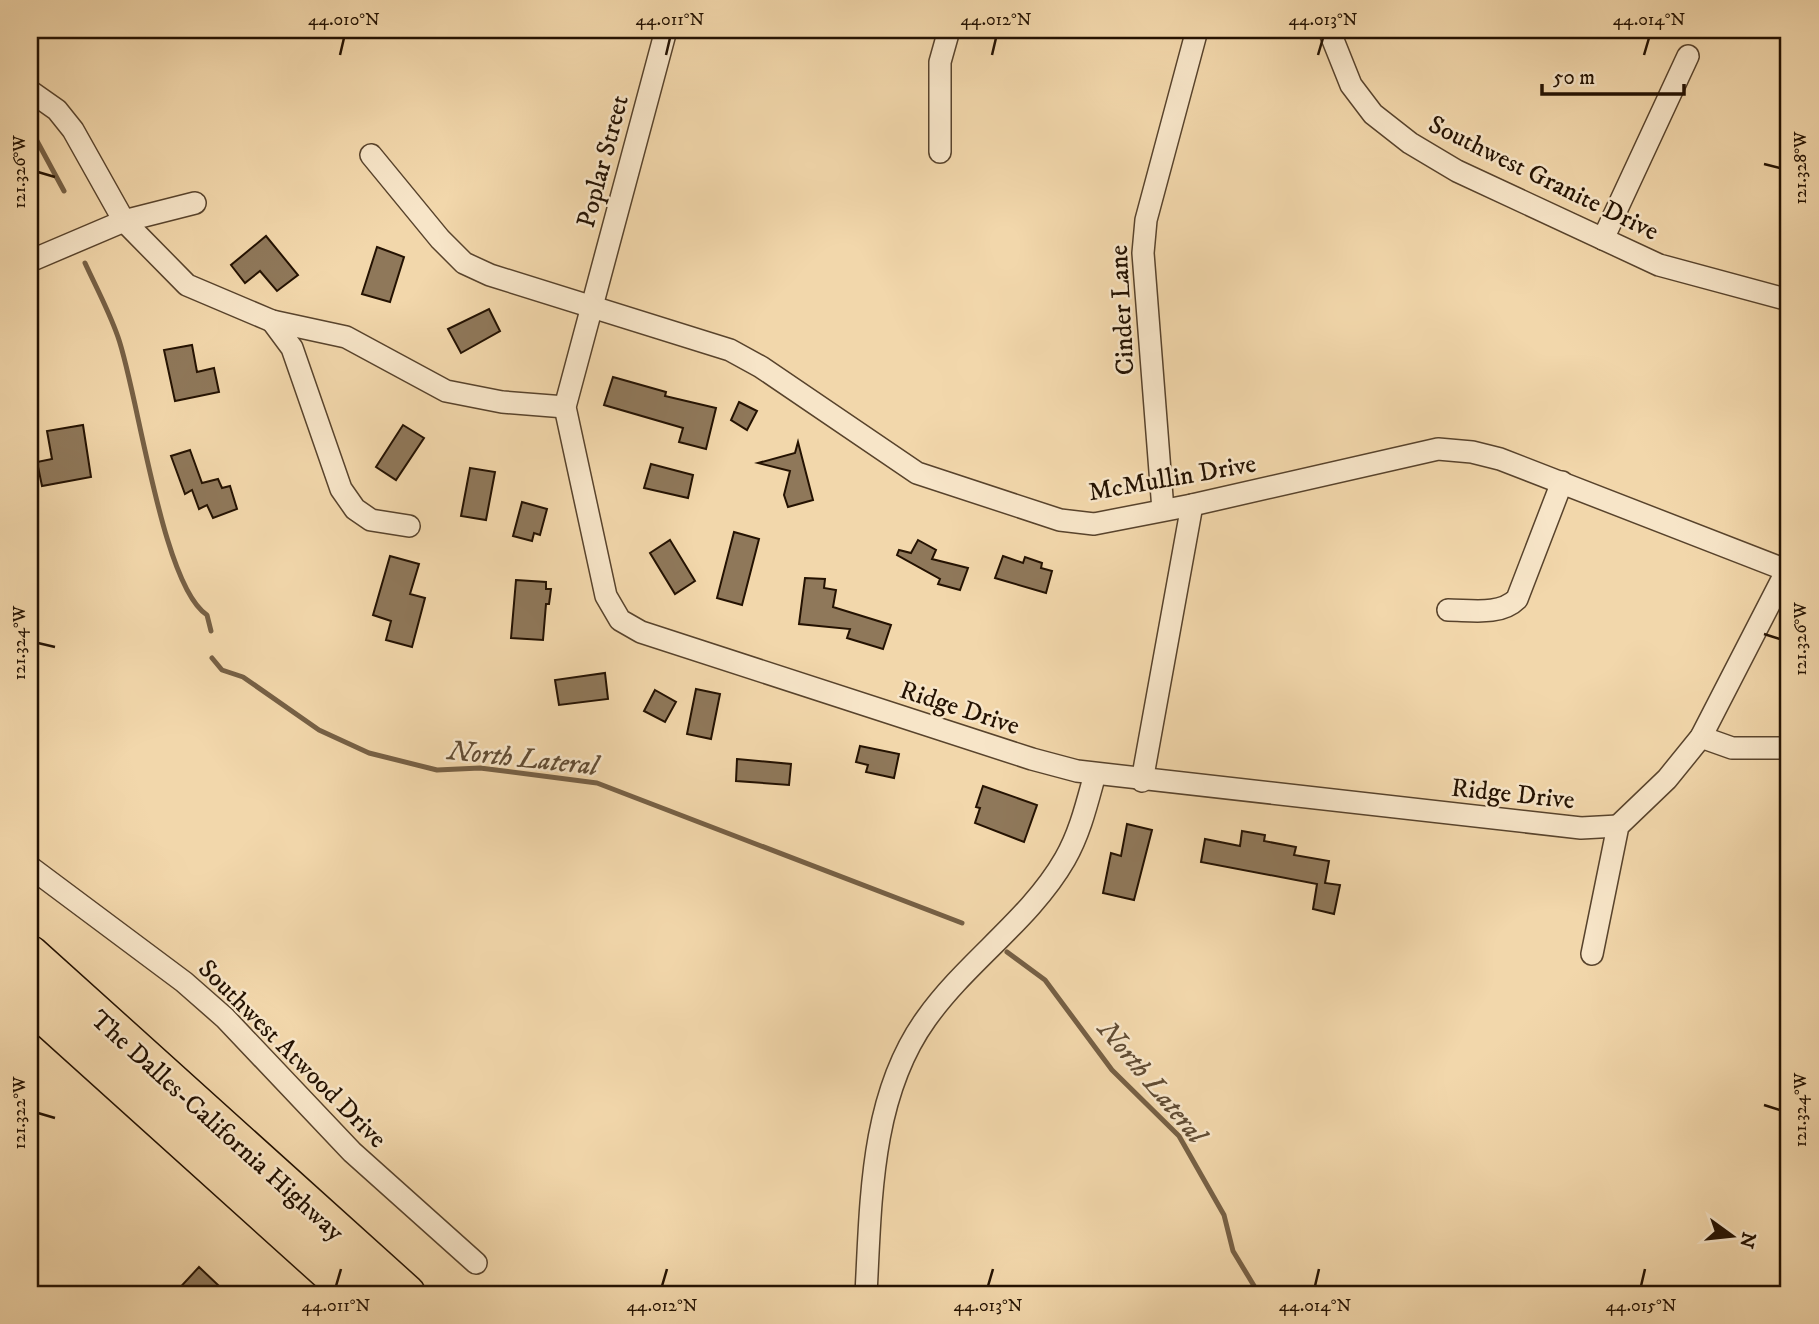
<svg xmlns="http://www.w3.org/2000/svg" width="1819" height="1324" font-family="'IM FELL DW Pica',serif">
	<rect width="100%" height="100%" fill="#f2d7ab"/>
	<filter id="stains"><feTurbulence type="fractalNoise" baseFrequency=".00286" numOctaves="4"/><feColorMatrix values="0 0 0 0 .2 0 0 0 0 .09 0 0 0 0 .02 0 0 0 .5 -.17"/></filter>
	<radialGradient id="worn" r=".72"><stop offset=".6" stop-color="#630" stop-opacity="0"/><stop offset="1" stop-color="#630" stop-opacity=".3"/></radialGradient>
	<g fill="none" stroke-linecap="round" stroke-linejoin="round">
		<g stroke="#766045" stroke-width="5">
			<path d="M30,128L64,191"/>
			<path d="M85,263C96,287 109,311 118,337C138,393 162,586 207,615L211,631"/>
			<path d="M212,658L222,670L243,677L319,730L369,753L437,770L480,768L597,783L962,923"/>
			<path d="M1007,952L1045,980L1112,1070L1179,1136L1224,1215L1233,1251L1259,1294"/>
		</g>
	</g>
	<g fill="#8f785a" stroke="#241202" stroke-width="2">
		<path d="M266,236L298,275L277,291L260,271L245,283L231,265Z"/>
		<path d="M377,247L404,257L390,302L362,294Z"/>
		<path d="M489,309L500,331L461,353L448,329Z"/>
		<path d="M192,345L197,372L214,368L219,392L175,401L164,350Z"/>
		<path d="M613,377L666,392L665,396L716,408L706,449L679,442L683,428L604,405Z"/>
		<path d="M739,402L757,411L747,430L731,420Z"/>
		<path d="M83,425L91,477L42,486L37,462L52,459L47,431Z"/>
		<path d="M403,425L424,438L396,480L376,467Z"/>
		<path d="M798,442L813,500L788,507L784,495L790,471L758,463L795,453Z"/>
		<path d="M190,450L202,483L218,479L222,488L230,486L237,509L213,518L207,505L199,509L192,490L185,494L171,456Z"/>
		<path d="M651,464L693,475L688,498L644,488Z"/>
		<path d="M470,468L495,472L486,520L461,516Z"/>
		<path d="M522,502L547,509L540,535L534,533L532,541L513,536Z"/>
		<path d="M734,532L759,539L742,605L717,598Z"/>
		<path d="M670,540L695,581L675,594L650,553Z"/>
		<path d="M918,540L936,550L932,559L968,568L960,590L938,584L940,579L897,555L899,550L911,553Z"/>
		<path d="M390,556L419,564L410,594L425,598L412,647L386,640L391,621L373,615Z"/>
		<path d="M1003,556L1023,563L1025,557L1042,563L1041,568L1052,571L1046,593L995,578Z"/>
		<path d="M805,578L825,579L824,588L836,590L833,607L891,625L883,649L847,638L850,629L799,624Z"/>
		<path d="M516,580L546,582V589H551L549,604H546L543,640L511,638Z"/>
		<path d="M605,673L608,699L559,705L555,680Z"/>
		<path d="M696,689L720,694L711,739L687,734Z"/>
		<path d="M655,690L676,702L665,722L644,711Z"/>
		<path d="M860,746L899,754L894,778L866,772L868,765L856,762Z"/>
		<path d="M737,759L791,764L789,785L736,781Z"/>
		<path d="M983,786L1037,805L1024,842L975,823L980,808L976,807Z"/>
		<path d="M1127,824L1152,830L1134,900L1103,893L1111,853L1121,856Z"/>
		<path d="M1242,831L1265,835L1264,841L1296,847L1294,855L1329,861L1325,883L1340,885L1334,914L1313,909L1317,884L1201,862L1205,839L1240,846Z"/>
		<path d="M199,1267L218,1285L209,1294H174Z"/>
	</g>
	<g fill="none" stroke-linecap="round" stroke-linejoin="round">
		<defs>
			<g id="street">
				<path d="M666,30L565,407L606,596L620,620L641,632L1032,759L1077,771L1581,828L1618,826"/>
				<path d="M1329,30L1351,85L1373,114L1410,143L1457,171L1659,265L1789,300"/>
				<path d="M30,91L57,110L73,130L124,221L187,285L272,321L346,337L446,391L502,402L565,407"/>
				<path d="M940,152V62L949,30"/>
				<path d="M371,155L440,239L464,263L490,275L730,350L761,367L917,473L1060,520L1094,524L1192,505L1438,449L1472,452L1500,459L1786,570"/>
				<path d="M1603,239L1688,56"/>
				<path d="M30,261L124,221L195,203"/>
				<path d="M272,321L292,348L341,489L355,509L371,520L409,526"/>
				<path d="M1163,510L1143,253L1146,220L1197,30"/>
				<path d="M1448,610C1470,610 1500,616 1517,599L1562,482"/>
				<path d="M1701,737L1732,748H1789"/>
				<path d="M1142,781L1192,505"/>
				<path d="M30,867L184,982L225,1018L352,1152L476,1263"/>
				<path d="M1592,954L1618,826L1667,779L1701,737L1789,566"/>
				<path d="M866,1294C871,1202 870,1097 926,1019C967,961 1030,920 1065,859C1080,833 1087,803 1095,774"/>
			</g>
			<g id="highway">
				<path d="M30,955L406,1294"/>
				<path d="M30,1002L354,1294"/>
			</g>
		</defs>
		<use href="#street" stroke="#58432c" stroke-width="24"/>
		<use href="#highway" stroke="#241202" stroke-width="41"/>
		<use href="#street" stroke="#f7e5c8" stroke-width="21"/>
		<use href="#highway" stroke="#f2d7ab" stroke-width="38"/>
	</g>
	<path fill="none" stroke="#241202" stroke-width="2.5" d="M340,55L344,38M666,55L670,38M992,55L996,38M1318,55L1323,38M1644,55L1649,38M1764,164L1780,168M38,172L55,177M1764,634L1780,639M38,643L55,647M1764,1105L1780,1110M38,1113L55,1118M336,1286L341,1269M662,1286L667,1269M988,1286L993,1269M1315,1286L1319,1269M1641,1286L1645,1269"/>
	<g text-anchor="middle" stroke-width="5" stroke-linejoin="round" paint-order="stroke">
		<g font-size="26" fill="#241202" stroke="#f7e5c8">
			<text transform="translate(602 161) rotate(-75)" y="9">Poplar Street</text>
			<text transform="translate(1544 177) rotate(26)" y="9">Southwest Granite Drive</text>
			<text transform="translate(1121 310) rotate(-93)" y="9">Cinder Lane</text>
			<text transform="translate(1172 477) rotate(-10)" y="9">McMullin Drive</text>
			<text transform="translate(960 707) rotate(18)" y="9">Ridge Drive</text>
			<text transform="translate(1513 793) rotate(6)" y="9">Ridge Drive</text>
			<text transform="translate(293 1053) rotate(45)" y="9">Southwest Atwood Drive</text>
			<text transform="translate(218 1125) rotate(42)" y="9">The Dalles-California Highway</text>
		</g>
		<g font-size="28" font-style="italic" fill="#614c34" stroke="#f7e5c8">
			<text transform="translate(523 757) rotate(6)" y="10">North Lateral</text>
			<text transform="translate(1153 1081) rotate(50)" y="10">North Lateral</text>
		</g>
	</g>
	<rect width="1819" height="1324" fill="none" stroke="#f2d7ab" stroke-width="77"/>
	<g transform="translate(1732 1236) rotate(105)" stroke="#f7e5c8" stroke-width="5" paint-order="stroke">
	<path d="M0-5L12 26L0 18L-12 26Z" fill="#241202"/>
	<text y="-10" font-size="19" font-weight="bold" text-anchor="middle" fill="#241202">N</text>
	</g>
	<path d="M1542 84v10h142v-10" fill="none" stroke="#241202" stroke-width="3.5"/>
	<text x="1553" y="84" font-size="21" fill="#241202" stroke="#f7e5c8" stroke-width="5" paint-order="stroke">50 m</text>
	<rect x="38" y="38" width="1742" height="1248" fill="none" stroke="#241202" stroke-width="2.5"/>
	<g font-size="18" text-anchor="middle" fill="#241202">
		<text x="344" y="25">44.010°N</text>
		<text x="670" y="25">44.011°N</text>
		<text x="996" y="25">44.012°N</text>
		<text x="1323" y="25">44.013°N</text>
		<text x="1649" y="25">44.014°N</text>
		<text transform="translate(1800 168) rotate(-90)" y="6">121.328°W</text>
		<text transform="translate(19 172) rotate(-90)" y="6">121.326°W</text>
		<text transform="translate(1800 639) rotate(-90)" y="6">121.326°W</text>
		<text transform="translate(19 643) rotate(-90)" y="6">121.324°W</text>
		<text transform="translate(1800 1110) rotate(-90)" y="6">121.324°W</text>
		<text transform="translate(19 1113) rotate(-90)" y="6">121.322°W</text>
		<text x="336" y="1311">44.011°N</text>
		<text x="662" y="1311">44.012°N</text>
		<text x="988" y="1311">44.013°N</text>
		<text x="1315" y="1311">44.014°N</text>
		<text x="1641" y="1311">44.015°N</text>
	</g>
	<rect width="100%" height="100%" filter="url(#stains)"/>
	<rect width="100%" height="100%" fill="url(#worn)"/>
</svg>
